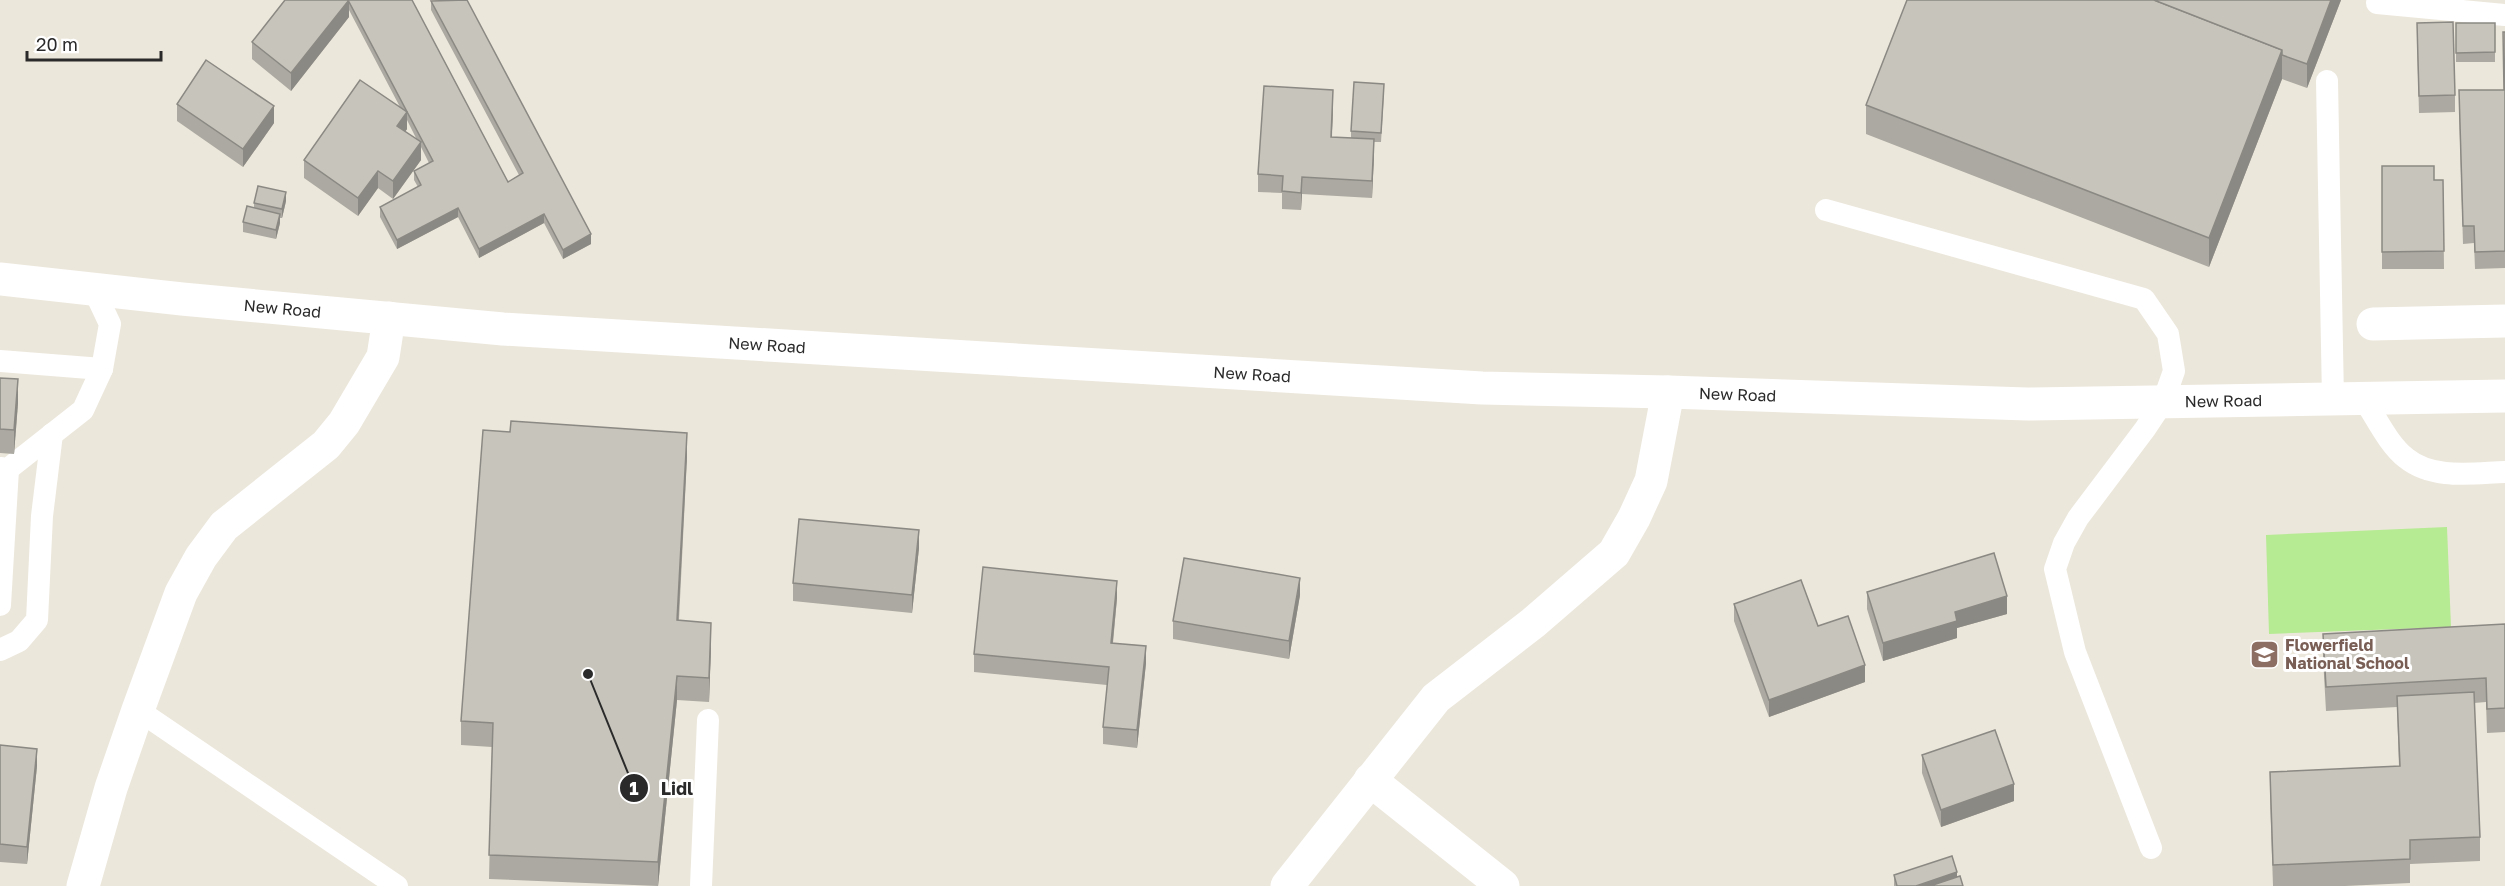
<svg xmlns="http://www.w3.org/2000/svg" width="2505" height="886" font-family="'Golos Text',sans-serif">
	<rect width="100%" height="100%" fill="#ece7db"/>
	<path fill="#b6ea93" d="M2447,527L2451,627L2269,634L2266,535Z"/>
	<g fill="none" stroke-linecap="round" stroke-linejoin="round">
		<g stroke="#fff" stroke-width="22">
			<path d="M2377,3L2505,15"/>
			<path d="M2327,81L2333,399"/>
			<path d="M1826,210L2144,299L2168,334L2174,371L2163,402L2145,429L2078,518L2064,543L2055,569L2075,652L2151,848"/>
			<path d="M0,361L102,369"/>
			<path d="M2363,398C2376,417 2388,444 2406,458C2433,480 2473,473 2505,472"/>
			<path d="M0,468L8,469L83,410L102,369L110,324L93,288"/>
			<path d="M0,605L8,469"/>
			<path d="M0,650L19,641L37,620L42,516L52,434"/>
			<path d="M138,710L397,886"/>
			<path d="M701,886L708,720"/>
		</g>
		<g stroke="#fff" stroke-width="33">
			<path d="M2373,324L2505,321"/>
			<path d="M1370,780L1503,886"/>
			<path d="M83,886L111,788L138,710L181,593L201,557L224,526L326,445L344,423L383,357L389,318"/>
			<path d="M1287,886L1436,698L1533,623L1614,553L1634,518L1651,481L1668,392"/>
		</g>
		<path stroke="#fff" stroke-width="33" id="s1" d="M0,279L182,299L503,329L1482,388L1668,392L2027,404L2505,396"/>
	</g>
	<g fill="#aba9a1" fill-rule="evenodd">
		<path d="M285,0H412L508,182L519,175L431,10V1L591,244L563,259L544,223L479,258L458,217L397,249L380,217V207L418,187L414,180V171L429,163L421,147V160L393,199L378,188L358,216L304,178V160L400,107L349,10V17L291,91L252,59V42ZM407,120L417,140L405,132L407,129Z"/>
		<path d="M1907,0H2341L2307,88L2282,79L2209,267L1866,134V105Z"/>
		<rect x="2456" y="23" width="39" height="39"/>
		<path d="M2505,32V268L2475,269L2474,243L2463,244L2459,107L2504,90Z"/>
		<path d="M2417,40L2455,95V112L2419,113Z"/>
		<path d="M1384,93L1381,142H1374L1372,198L1302,194L1301,210L1282,209V193L1258,192V174L1333,107L1332,137L1351,138V131Z"/>
		<path d="M177,104L274,123L243,167L177,121Z"/>
		<path d="M2382,166L2434,180H2443L2444,269H2382Z"/>
		<path d="M286,201L282,218H280V223L276,239L243,232V222L254,208V203Z"/>
		<path d="M0,378L18,403L14,454L0,453Z"/>
		<path d="M687,457L679,620L711,647L709,702L677,700L658,886L489,879L492,747L461,745V721Z"/>
		<path d="M919,548L912,613L793,601V583Z"/>
		<path d="M1867,592L2007,614L1957,628V638L1883,661L1867,609Z"/>
		<path d="M1300,595L1289,659L1173,639V621Z"/>
		<path d="M1117,598L1113,643L1146,663L1137,748L1103,744V727L1107,685L974,672V654Z"/>
		<path d="M1734,604L1865,682L1769,717L1734,621Z"/>
		<path d="M2505,624V732L2487,733L2486,702L2474,703L2480,837V861L2410,864V883L2345,886H2273L2270,796V772L2399,767L2397,707L2326,711L2323,658V634Z"/>
		<path d="M0,745L37,766L27,864L0,862Z"/>
		<path d="M1922,755L2014,801L1941,827L1922,773Z"/>
		<path d="M1894,875L1957,877L1963,886H1894Z"/>
	</g>
	<g fill="#8b8983">
		<path d="M349,0V17L291,91V73Z"/>
		<path d="M2331,0H2341L2307,88V64Z"/>
		<path d="M2282,50V79L2209,267V238Z"/>
		<path d="M1333,90V107L1331,154V137Z"/>
		<path d="M274,106V123L243,167V149Z"/>
		<path d="M407,112V129L397,143V126Z"/>
		<path d="M1374,139V157L1372,198V181Z"/>
		<path d="M421,142V160L393,199V181Z"/>
		<path d="M378,171V188L358,216V198Z"/>
		<path d="M1302,177V194L1301,210V193Z"/>
		<path d="M286,192V201L282,218V209Z"/>
		<path d="M458,208V217L397,249V240Z"/>
		<path d="M280,214V223L276,239V230Z"/>
		<path d="M544,214V223L479,258V249Z"/>
		<path d="M591,234V244L563,259V250Z"/>
		<path d="M18,379V403L14,454V430Z"/>
		<path d="M687,433V457L677,644V620Z"/>
		<path d="M919,530V548L912,613V595Z"/>
		<path d="M1300,578V595L1289,659V641Z"/>
		<path d="M1117,581V598L1111,660V643Z"/>
		<path d="M2007,596V614L1957,628V638L1883,661V643L1955,612Z"/>
		<path d="M711,623V647L709,702V678Z"/>
		<path d="M1146,646V663L1137,748V730Z"/>
		<path d="M1865,665V682L1769,717V700Z"/>
		<path d="M677,676V700L658,886V862Z"/>
		<path d="M37,749V766L27,864V847Z"/>
		<path d="M2014,784V801L1941,827V810Z"/>
		<path d="M1957,872V882L1944,886H1916Z"/>
	</g>
	<g fill="#c7c4bb" stroke="#8b8983" stroke-width="1.5">
		<path d="M285,0H349L291,73L252,42Z"/>
		<path d="M348,0H412L508,182L523,173L431,1L467,0L591,234L563,250L544,214L479,249L458,208L397,240L380,207L421,185L414,171L433,161Z"/>
		<path d="M1907,0H2154L2282,50L2209,238L1866,105Z"/>
		<path d="M2154,0H2331L2307,64L2282,55V50Z"/>
		<path d="M2453,22L2455,95L2419,96L2417,23Z"/>
		<path d="M2456,23H2495V52L2456,53Z"/>
		<path d="M2503,32H2505V90H2504Z"/>
		<path d="M206,60L274,106L243,149L177,104Z"/>
		<path d="M360,80L407,112L397,126L421,142L393,181L378,171L358,198L304,160Z"/>
		<path d="M1354,82L1384,84L1381,133L1351,131Z"/>
		<path d="M1264,86L1333,90L1331,137L1374,139L1372,181L1302,177L1301,193L1282,191L1283,176L1258,174Z"/>
		<path d="M2459,90H2505V251L2475,252L2474,226H2463Z"/>
		<path d="M2382,166H2434V180H2443L2444,251L2382,252Z"/>
		<path d="M258,186L286,192L282,209L254,203Z"/>
		<path d="M247,206L280,214L276,230L243,222Z"/>
		<path d="M0,378L18,379L14,430L0,429Z"/>
		<path d="M511,421L687,433L677,620L711,623L709,678L677,676L658,862L489,855L493,723L461,721L483,430L510,432Z"/>
		<path d="M799,519L919,530L912,595L793,583Z"/>
		<path d="M1994,553L2007,596L1955,612L1957,621L1883,643L1867,592Z"/>
		<path d="M1184,558L1300,578L1289,641L1173,621Z"/>
		<path d="M983,567L1117,581L1111,643L1146,646L1137,730L1103,727L1109,667L974,654Z"/>
		<path d="M1801,580L1818,626L1848,616L1865,665L1769,700L1734,604Z"/>
		<path d="M2505,624V708L2487,709L2486,678L2326,687L2323,634Z"/>
		<path d="M2474,692L2480,837L2410,840V859L2273,865L2270,772L2400,766L2397,696Z"/>
		<path d="M1995,730L2014,784L1941,810L1922,755Z"/>
		<path d="M0,745L37,749L27,847L0,844Z"/>
		<path d="M1952,856L1957,872L1916,886H1897L1894,875Z"/>
		<path d="M1960,876L1963,886H1930Z"/>
	</g>
	<defs>
		<symbol id="school-square" viewBox="-11 -11 22 22"><rect x="-9" y="-9" width="18" height="18" rx="4" fill="#8d6e63" stroke="#fff"/><path d="M0-5L7-2L0 1L-7-2ZM-4 1L0 2.5L4 1V4Q0 6-4 4Z" fill="#fff"/></symbol>
	</defs>
	<g fill-rule="evenodd">
		<use href="#school-square" x="2248" y="638" width="33" height="33"/>
	</g>
	<g text-anchor="middle" stroke-width="6" stroke-linejoin="round" paint-order="stroke">
		<g font-size="16" fill="#2a2a2a" stroke="#fff">
			<text dy="6" stroke="none"><textPath href="#s1" startOffset="284">New Road</textPath></text>
			<text dy="6" stroke="none"><textPath href="#s1" startOffset="770">New Road</textPath></text>
			<text dy="6" stroke="none"><textPath href="#s1" startOffset="1256">New Road</textPath></text>
			<text dy="6" stroke="none"><textPath href="#s1" startOffset="1742">New Road</textPath></text>
			<text dy="6" stroke="none"><textPath href="#s1" startOffset="2228">New Road</textPath></text>
		</g>
		<g font-size="16" font-weight="bold" fill="#785e54" stroke="#fff" text-anchor="start">
			<text x="2285" y="651">Flowerfield<tspan x="2285" dy="18">National School</tspan></text>
		</g>
	</g>
	<path fill="none" stroke="#2a2a2a" stroke-width="2" d="M588 674L634 788"/>
	<g fill="#2a2a2a" stroke="#fff" stroke-width="2">
		<circle cx="588" cy="674" r="6"/>
		<circle cx="634" cy="788" r="15"/>
	</g>
	<g font-size="18" text-anchor="middle" font-weight="bold" fill="#fff">
		<text x="634" y="795">1</text>
	</g>
	<g font-size="18" text-anchor="middle" font-weight="bold" fill="#2a2a2a" stroke="#fff" stroke-width="6" stroke-linejoin="round" paint-order="stroke">
		<text x="677" y="795">Lidl</text>
	</g>
	<path d="M27 51v9h134v-9" fill="none" stroke="#2a2a2a" stroke-width="3"/>
	<text x="36" y="51" font-size="18" fill="#2a2a2a" stroke="#ffffff" stroke-width="4.5" paint-order="stroke">20 m</text>
</svg>
